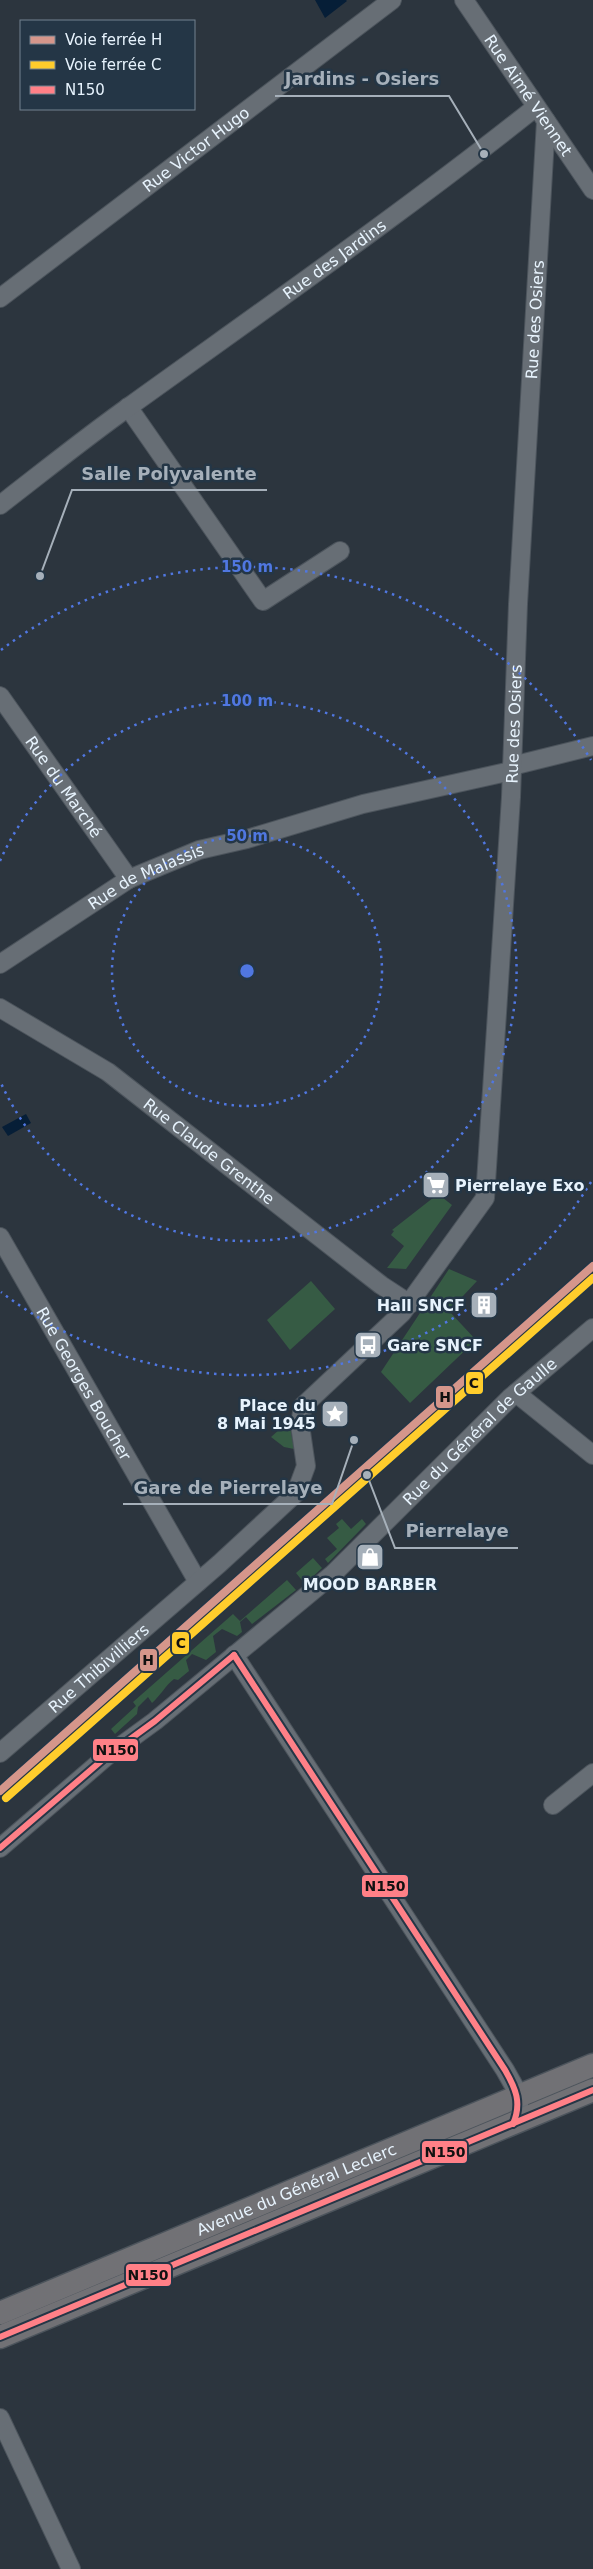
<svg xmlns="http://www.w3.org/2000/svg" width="593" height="2569" font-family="'DejaVu Sans',sans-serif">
	<rect width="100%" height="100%" fill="#2c353e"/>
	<g fill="#365b44">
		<path d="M438,1194L452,1205L406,1269L387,1268L404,1246L391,1235L394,1231L392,1230Z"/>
		<path d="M449,1269L477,1281L449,1311L476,1340L410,1403L381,1372Z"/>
		<path d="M311,1281L335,1309L290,1350L267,1320Z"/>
		<path d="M289,1421L294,1449L284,1447L271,1437Z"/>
		<path d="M342,1519L351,1529L362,1519L366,1524L328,1563L325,1559L337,1549L327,1538L339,1528L336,1524Z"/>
		<path d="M313,1558L322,1568L305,1584L296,1573Z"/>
		<path d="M287,1580L296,1590L252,1624L246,1617L240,1622L242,1632L237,1636L222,1629L213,1636L216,1652L206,1660L192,1654L186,1660L189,1671L178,1680L174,1679C165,1686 161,1695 152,1703L148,1697L138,1707L137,1714L115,1734L111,1729L136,1706L133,1702L233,1614L240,1621Z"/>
	</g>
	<g fill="#061e37">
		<path d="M315,0H346L347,1L325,18Z"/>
		<path d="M26,1114L31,1123L8,1136L2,1127Z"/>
	</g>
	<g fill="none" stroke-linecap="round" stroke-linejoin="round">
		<defs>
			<g id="minor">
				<path id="s1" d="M464,0L593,190"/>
				<path id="s2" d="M0,298L392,0"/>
				<path d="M128,407L263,601L340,551"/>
				<path id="s3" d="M0,505C43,472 86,437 130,406C266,308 404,212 536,107"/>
				<path id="s4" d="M0,696L129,879"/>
				<path d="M512,766L593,746"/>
				<path id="s5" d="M0,964L129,879L199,850L247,839L363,804L511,771"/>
				<path id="s6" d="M0,1008L108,1072L381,1285L410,1304"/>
				<path id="s7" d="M0,1237L198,1582"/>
				<path d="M516,1393L593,1455"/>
				<path d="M234,1655L505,2070L519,2095V2108"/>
				<path id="s8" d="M0,1753L219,1564L296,1493L306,1466L300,1425L303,1406L402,1313L485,1198L511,797L518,604L546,121"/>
				<path d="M553,1805L593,1773"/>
				<path id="s9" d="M0,1848L107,1756L155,1721L333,1574L510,1398L593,1328"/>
				<path d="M0,2418L71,2569"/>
			</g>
			<g id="major">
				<path id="s10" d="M0,2313L593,2065"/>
				<path d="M0,2337L593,2090"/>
			</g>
		</defs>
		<use href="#minor" stroke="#4c545c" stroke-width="20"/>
		<use href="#major" stroke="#4c545c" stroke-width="25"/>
		<use href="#minor" stroke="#676e75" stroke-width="18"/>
		<use href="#major" stroke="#717175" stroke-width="22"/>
		<defs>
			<g id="bus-1">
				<path d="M234,1655L505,2070C516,2089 522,2103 513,2124"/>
				<path d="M0,1848L107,1756L155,1721L234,1655"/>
				<path d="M0,2337L593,2090"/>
			</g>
		</defs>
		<use href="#bus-1" stroke="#243646" stroke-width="10"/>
		<use href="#bus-1" stroke="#ff8087" stroke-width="6"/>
		<defs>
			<path id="rail-1" d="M0,1791L593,1266"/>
			<path id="rail-2" d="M6,1798L593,1278"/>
		</defs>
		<use href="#rail-1" stroke="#243646" stroke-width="11"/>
		<use href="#rail-2" stroke="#243646" stroke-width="11"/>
		<use href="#rail-1" stroke="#d5968b" stroke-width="8"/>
		<use href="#rail-2" stroke="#ffcd2c" stroke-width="8"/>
	</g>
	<g fill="none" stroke="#5077e1" stroke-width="2.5" stroke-dasharray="2.5 5">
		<circle cx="247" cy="971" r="135"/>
		<path d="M0 861A270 270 0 1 1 0 1081"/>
		<path d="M591 1182A404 404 0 0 1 1 1292M1 650A404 404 0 0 1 591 760"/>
	</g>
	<defs>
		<symbol id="supermarket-square" viewBox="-11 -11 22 22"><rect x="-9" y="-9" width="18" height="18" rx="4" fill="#a6b0ba" stroke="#243646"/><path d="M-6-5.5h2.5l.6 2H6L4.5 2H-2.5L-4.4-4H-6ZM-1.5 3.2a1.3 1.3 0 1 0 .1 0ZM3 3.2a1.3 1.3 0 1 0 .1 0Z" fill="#fff"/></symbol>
		<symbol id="building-square" viewBox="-11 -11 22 22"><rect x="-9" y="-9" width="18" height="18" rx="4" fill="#a6b0ba" stroke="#243646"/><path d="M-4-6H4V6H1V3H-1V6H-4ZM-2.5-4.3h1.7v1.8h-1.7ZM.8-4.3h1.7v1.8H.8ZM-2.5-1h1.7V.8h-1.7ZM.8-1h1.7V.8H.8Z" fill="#fff"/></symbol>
		<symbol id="bus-square" viewBox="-11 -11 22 22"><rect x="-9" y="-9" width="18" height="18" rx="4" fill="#a6b0ba" stroke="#243646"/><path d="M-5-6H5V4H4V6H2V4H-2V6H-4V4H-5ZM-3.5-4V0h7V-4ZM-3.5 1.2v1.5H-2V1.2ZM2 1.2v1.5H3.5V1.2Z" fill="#fff"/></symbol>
		<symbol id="sight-square" viewBox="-11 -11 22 22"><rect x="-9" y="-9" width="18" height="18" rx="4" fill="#a6b0ba" stroke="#243646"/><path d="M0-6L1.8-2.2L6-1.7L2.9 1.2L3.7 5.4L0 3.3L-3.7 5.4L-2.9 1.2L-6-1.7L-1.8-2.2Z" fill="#fff"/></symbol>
		<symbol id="shop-square" viewBox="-11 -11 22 22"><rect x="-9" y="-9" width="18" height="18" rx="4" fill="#a6b0ba" stroke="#243646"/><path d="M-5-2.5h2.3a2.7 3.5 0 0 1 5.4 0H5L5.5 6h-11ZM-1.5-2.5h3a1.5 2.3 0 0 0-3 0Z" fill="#fff"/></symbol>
	</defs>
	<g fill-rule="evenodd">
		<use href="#supermarket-square" x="420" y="1169" width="32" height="32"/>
		<use href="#building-square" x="468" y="1289" width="32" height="32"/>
		<use href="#bus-square" x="352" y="1329" width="32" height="32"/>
		<use href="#sight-square" x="319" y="1398" width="32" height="32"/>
		<use href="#shop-square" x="354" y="1541" width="32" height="32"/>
	</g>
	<g text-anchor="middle" stroke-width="5" stroke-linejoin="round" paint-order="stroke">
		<g font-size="16" fill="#e7f3fd" stroke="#243646">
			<text dy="6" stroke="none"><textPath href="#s1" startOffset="115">Rue Aimé Viennet</textPath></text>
			<text dy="6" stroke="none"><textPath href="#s2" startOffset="246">Rue Victor Hugo</textPath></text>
			<text dy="6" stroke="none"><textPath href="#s3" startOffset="415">Rue des Jardins</textPath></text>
			<text dy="6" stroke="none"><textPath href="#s8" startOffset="1641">Rue des Osiers</textPath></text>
			<text dy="6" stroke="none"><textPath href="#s8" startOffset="1236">Rue des Osiers</textPath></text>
			<text dy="6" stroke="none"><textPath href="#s4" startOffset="111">Rue du Marché</textPath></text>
			<text dy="6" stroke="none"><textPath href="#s5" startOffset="171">Rue de Malassis</textPath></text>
			<text dy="6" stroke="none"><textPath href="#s6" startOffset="254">Rue Claude Grenthe</textPath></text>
			<text dy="6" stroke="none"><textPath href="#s7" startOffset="169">Rue Georges Boucher</textPath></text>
			<text dy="6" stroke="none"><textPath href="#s9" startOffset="636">Rue du Général de Gaulle</textPath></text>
			<text dy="6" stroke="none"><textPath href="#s8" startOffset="130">Rue Thibivilliers</textPath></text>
			<text dy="6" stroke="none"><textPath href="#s10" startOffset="321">Avenue du Général Leclerc</textPath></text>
		</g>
		<g font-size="16" font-weight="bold" fill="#e7f3fd" stroke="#243646" text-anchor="start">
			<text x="455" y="1191">Pierrelaye Exo</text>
			<text x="465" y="1311" text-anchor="end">Hall SNCF</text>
			<text x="387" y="1351">Gare SNCF</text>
			<text x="316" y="1411" text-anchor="end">Place du<tspan x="316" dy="18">8 Mai 1945</tspan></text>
			<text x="370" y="1590" text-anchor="middle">MOOD BARBER</text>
		</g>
	</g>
	<circle cx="247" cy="971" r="8" fill="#5077e1" stroke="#243646" stroke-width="2.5"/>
	<g font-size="15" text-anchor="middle" font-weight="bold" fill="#5077e1" stroke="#243646" stroke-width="5" stroke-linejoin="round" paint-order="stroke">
		<text x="247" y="572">150 m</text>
		<text x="247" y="706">100 m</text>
		<text x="247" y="841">50 m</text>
	</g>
	<path fill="none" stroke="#a6b0ba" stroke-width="2" d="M484 154L449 96H275M40 576L72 490H267M354 1440L332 1504H123M367 1475L395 1548H518"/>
	<g fill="#a6b0ba" stroke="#243646" stroke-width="2">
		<circle cx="484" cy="154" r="5"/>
		<circle cx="40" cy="576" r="5"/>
		<circle cx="354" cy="1440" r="5"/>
		<circle cx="367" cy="1475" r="5"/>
	</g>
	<g font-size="18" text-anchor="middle" font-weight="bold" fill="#a6b0ba" stroke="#243646" stroke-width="5" stroke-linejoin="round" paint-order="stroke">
		<text x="362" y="85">Jardins - Osiers</text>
		<text x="169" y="480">Salle Polyvalente</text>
		<text x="228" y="1494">Gare de Pierrelaye</text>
		<text x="457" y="1537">Pierrelaye</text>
	</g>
	<g stroke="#243646" stroke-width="2">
		<rect x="465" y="1371" width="19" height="24" rx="5" fill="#ffcd2c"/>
		<rect x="435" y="1385" width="19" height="24" rx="5" fill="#d5968b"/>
		<rect x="171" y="1631" width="19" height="24" rx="5" fill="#ffcd2c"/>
		<rect x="139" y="1648" width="19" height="24" rx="5" fill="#d5968b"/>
		<rect x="92" y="1738" width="47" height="24" rx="5" fill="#ff8087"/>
		<rect x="361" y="1874" width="48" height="24" rx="5" fill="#ff8087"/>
		<rect x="421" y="2140" width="47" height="24" rx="5" fill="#ff8087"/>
		<rect x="125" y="2263" width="47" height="24" rx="5" fill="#ff8087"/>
	</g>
	<g font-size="14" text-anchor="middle" font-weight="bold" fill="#111">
		<text x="474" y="1388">C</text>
		<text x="445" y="1402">H</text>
		<text x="181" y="1648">C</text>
		<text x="148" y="1665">H</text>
		<text x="116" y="1755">N150</text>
		<text x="385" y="1891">N150</text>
		<text x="445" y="2157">N150</text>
		<text x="148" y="2280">N150</text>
	</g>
	<rect x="20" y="20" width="175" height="90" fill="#243646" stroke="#72828f"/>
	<rect x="30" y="36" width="25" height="8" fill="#d5968b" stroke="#72828f"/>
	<text x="65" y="45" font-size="15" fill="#e7f3fd">Voie ferrée H</text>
	<rect x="30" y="61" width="25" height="8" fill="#ffcd2c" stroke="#72828f"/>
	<text x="65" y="70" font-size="15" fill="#e7f3fd">Voie ferrée C</text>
	<rect x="30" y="86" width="25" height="8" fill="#ff8087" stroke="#72828f"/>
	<text x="65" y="95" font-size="15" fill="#e7f3fd">N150</text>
</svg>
